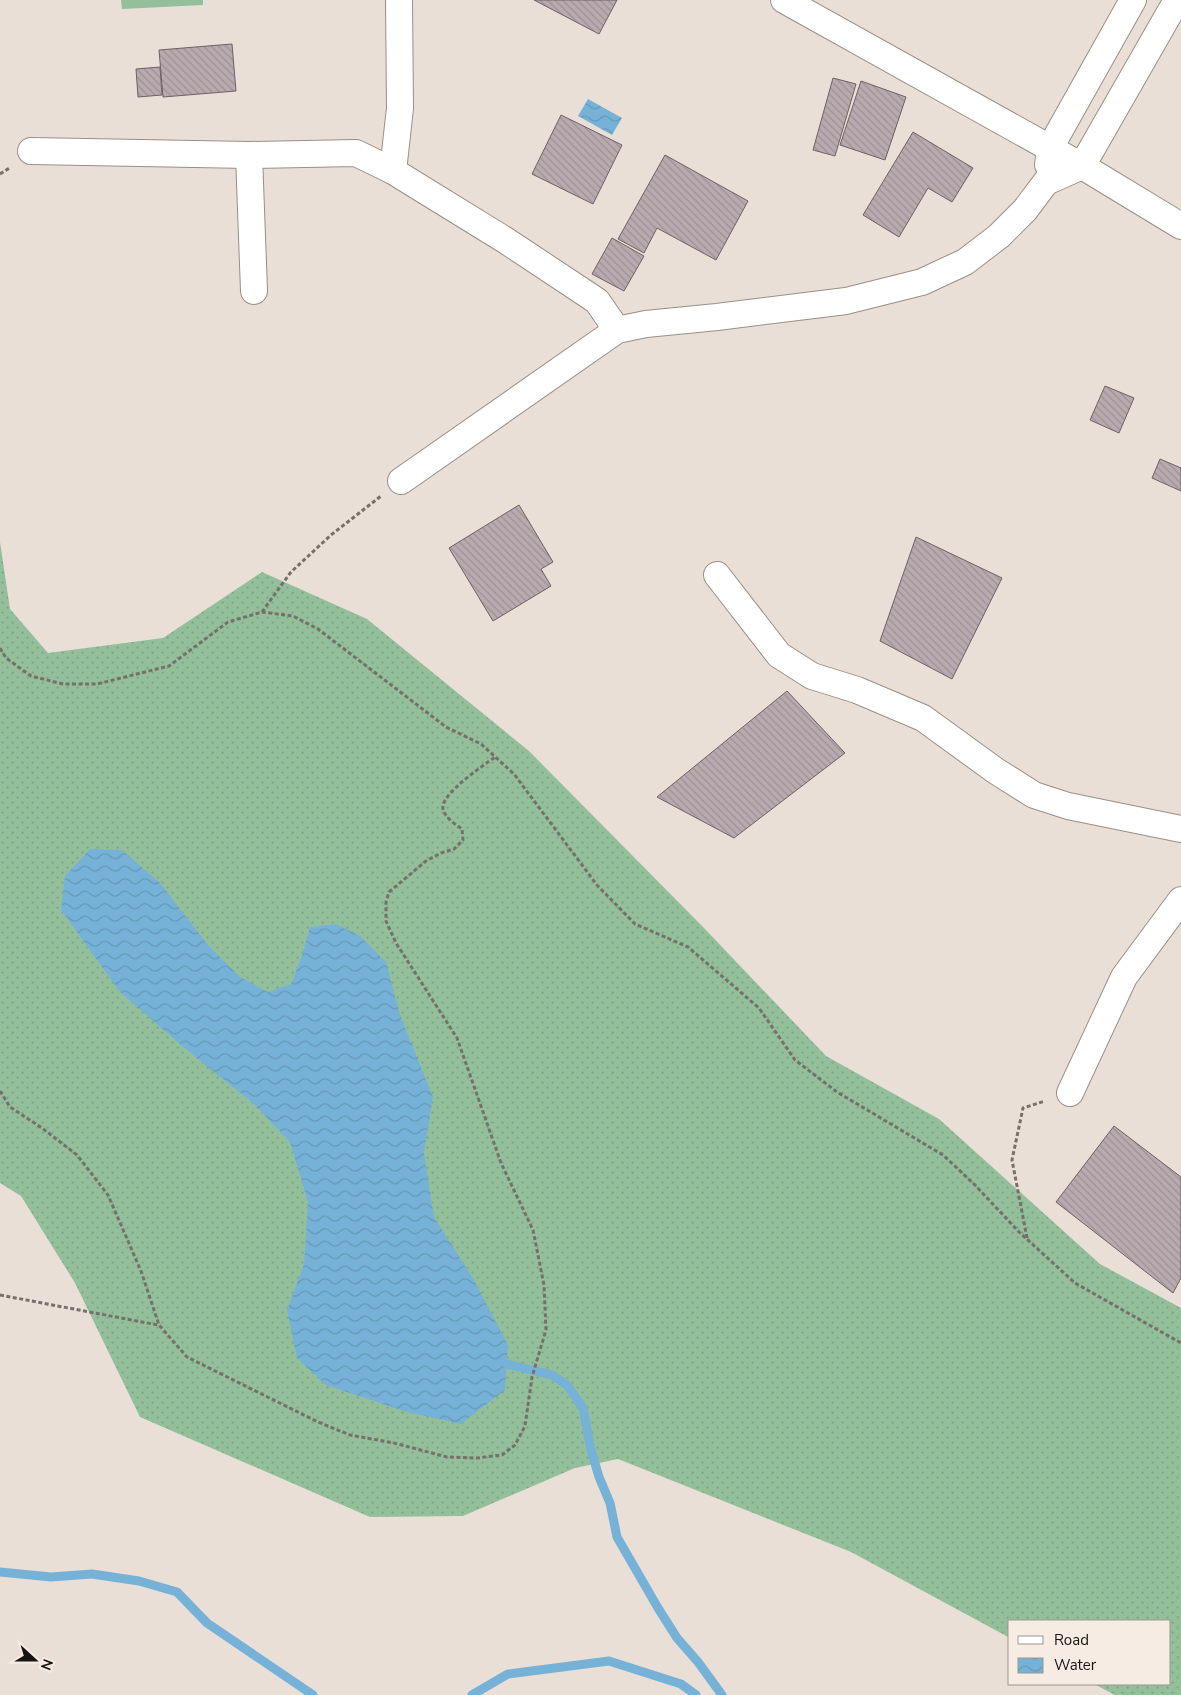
<svg xmlns="http://www.w3.org/2000/svg" width="1181" height="1695" font-family="'Nunito Sans',sans-serif">
	<defs>
		<pattern id="grass-dots" width="8" height="8" patternUnits="userSpaceOnUse" patternTransform="scale(1.25)"><rect width="8" height="8" fill="#93c09b"/><path d="M2 2h.1M6 6h.1" fill="none" stroke="#7ea484" stroke-width="1.8" stroke-linecap="round"/></pattern>
		<pattern id="water-waves" width="16" height="10" patternUnits="userSpaceOnUse" patternTransform="scale(1.25)"><rect width="16" height="10" fill="#76b2d8"/><path d="M0 5q4-4 8 0t8 0" fill="none" stroke="#6598b8"/></pattern>
		<pattern id="building-back-hatch" width="6" height="6" patternUnits="userSpaceOnUse" patternTransform="scale(1.25)"><rect width="6" height="6" fill="#b8aaae"/><path d="M-1 5l2 2M0 0l6 6M5-1l2 2" fill="none" stroke="#9d9195"/></pattern>
	</defs>
	<rect width="100%" height="100%" fill="#eadfd6"/>
	<path fill="url(#grass-dots)" d="M0,542L10,609L48,653L163,638L262,572L367,619L529,751L705,929L826,1056L939,1119L1100,1264L1181,1308V1695H1115L1094,1684H1170V1621H1010V1638L851,1552L618,1459L575,1468L463,1516L370,1517L140,1417L75,1283L21,1196L0,1183Z"/>
	<path fill="#93c09b" d="M121,0H203V5L122,9Z"/>
	<g fill="url(#water-waves)">
		<path d="M588,99L622,118L612,135L578,116Z"/>
		<path d="M90,849L122,850L160,883L208,945L240,977L268,992L291,984L302,956L310,927L336,924L360,936L386,962L400,1015L433,1097L424,1153L434,1217L474,1280L508,1345L505,1390L461,1424L407,1412L326,1385L297,1358L287,1310L304,1264L308,1202L290,1142L254,1104L182,1046L120,992L61,910L65,876Z"/>
	</g>
	<g fill="none" stroke-linecap="round" stroke-linejoin="round">
		<g stroke="#76b2d8" stroke-width="9">
			<path d="M507,1364L552,1375L567,1385L583,1408L591,1450L599,1477L610,1503L617,1537L658,1608L677,1638L698,1662L722,1695"/>
			<path d="M0,1572L51,1577L92,1574L139,1581L177,1592L207,1623L313,1695"/>
			<path d="M472,1695L508,1674L609,1661L681,1684L696,1695"/>
		</g>
	</g>
	<g fill="url(#building-back-hatch)" stroke="#6d6165">
		<path d="M534,0H617L599,34Z"/>
		<path d="M232,44L236,91L163,97L159,50Z"/>
		<path d="M160,67L162,95L138,97L136,69Z"/>
		<path d="M833,78L856,84L835,156L813,150Z"/>
		<path d="M861,81L906,97L885,160L840,145Z"/>
		<path d="M561,115L622,145L593,204L532,174Z"/>
		<path d="M913,132L973,168L952,202L928,188L899,237L863,215Z"/>
		<path d="M665,155L748,201L716,260L657,228L644,253L618,239Z"/>
		<path d="M612,238L644,256L624,291L592,274Z"/>
		<path d="M1105,386L1134,398L1119,433L1090,420Z"/>
		<path d="M1160,459L1181,468V491L1152,478Z"/>
		<path d="M519,505L553,562L541,569L551,586L493,621L449,548Z"/>
		<path d="M916,537L1002,578L952,679L880,641Z"/>
		<path d="M787,691L845,753L734,838L657,797Z"/>
		<path d="M1114,1126L1181,1177V1278L1173,1293L1056,1202Z"/>
	</g>
	<g fill="none" stroke-linecap="round" stroke-linejoin="round">
		<defs>
			<g id="minor">
				<path d="M784,0L1082,166L1181,226"/>
				<path d="M31,151L249,155L356,153L393,171L505,240L597,301L617,330"/>
				<path d="M249,155L254,291"/>
				<path d="M1048,165L1050,148L1133,0"/>
				<path d="M393,171L400,108L399,0"/>
				<path d="M401,481L617,330L646,324L717,317L846,301L922,282L965,262L999,236L1025,210L1046,182L1082,166L1177,0"/>
				<path d="M717,575L779,655L812,676L857,690L923,718L996,771L1034,795L1068,806L1181,829"/>
				<path d="M1070,1093L1124,977L1181,900"/>
			</g>
		</defs>
		<use href="#minor" stroke="#998f87" stroke-width="28"/>
		<g stroke="#77706a" stroke-width="3" stroke-dasharray="4 2.5" stroke-linecap="butt">
			<path d="M0,174L11,167"/>
			<path d="M262,612L291,572L331,535L381,496"/>
			<path d="M0,648L6,658L31,676L63,684H97L169,666L228,622L262,612L293,616L318,629L446,727L481,744L514,774L597,885L635,924L688,947L759,1008L795,1060L837,1092L943,1155L974,1184L1019,1232L1075,1283L1181,1343"/>
			<path d="M0,1091L10,1107L42,1128L77,1155L108,1195L141,1271L159,1325L187,1357L318,1422L350,1435L394,1443L447,1457L477,1458L502,1455L515,1445L525,1426L532,1377L546,1330L544,1285L533,1230L501,1163L457,1038L396,943L386,921V902L389,892L426,861L441,853L454,849L463,840L462,829C455,824 445,818 443,809C440,794 483,766 495,757"/>
			<path d="M1027,1238L1012,1160L1023,1108L1045,1101"/>
			<path d="M0,1295L158,1325"/>
		</g>
		<use href="#minor" stroke="#fff" stroke-width="26"/>
	</g>
	<rect x="1008" y="1620" width="162" height="65" fill="#f7ece3" stroke="#9d958f"/>
	<rect x="1018" y="1636" width="25" height="8" fill="#ffffff" stroke="#9d958f"/>
	<text x="1054" y="1645" font-size="15" fill="#171310">Road</text>
	<rect x="1018" y="1658" width="25" height="15" fill="url(#water-waves)" stroke="#9d958f"/>
	<text x="1054" y="1670" font-size="15" fill="#171310">Water</text>
	<g transform="translate(35 1660) rotate(111)" stroke="#f7ece3" stroke-width="4" paint-order="stroke">
	<path d="M0-4L9 19L0 12L-9 19Z" fill="#171310"/>
	<text y="-8" font-size="14" font-weight="bold" text-anchor="middle" fill="#171310">N</text>
	</g>
</svg>
